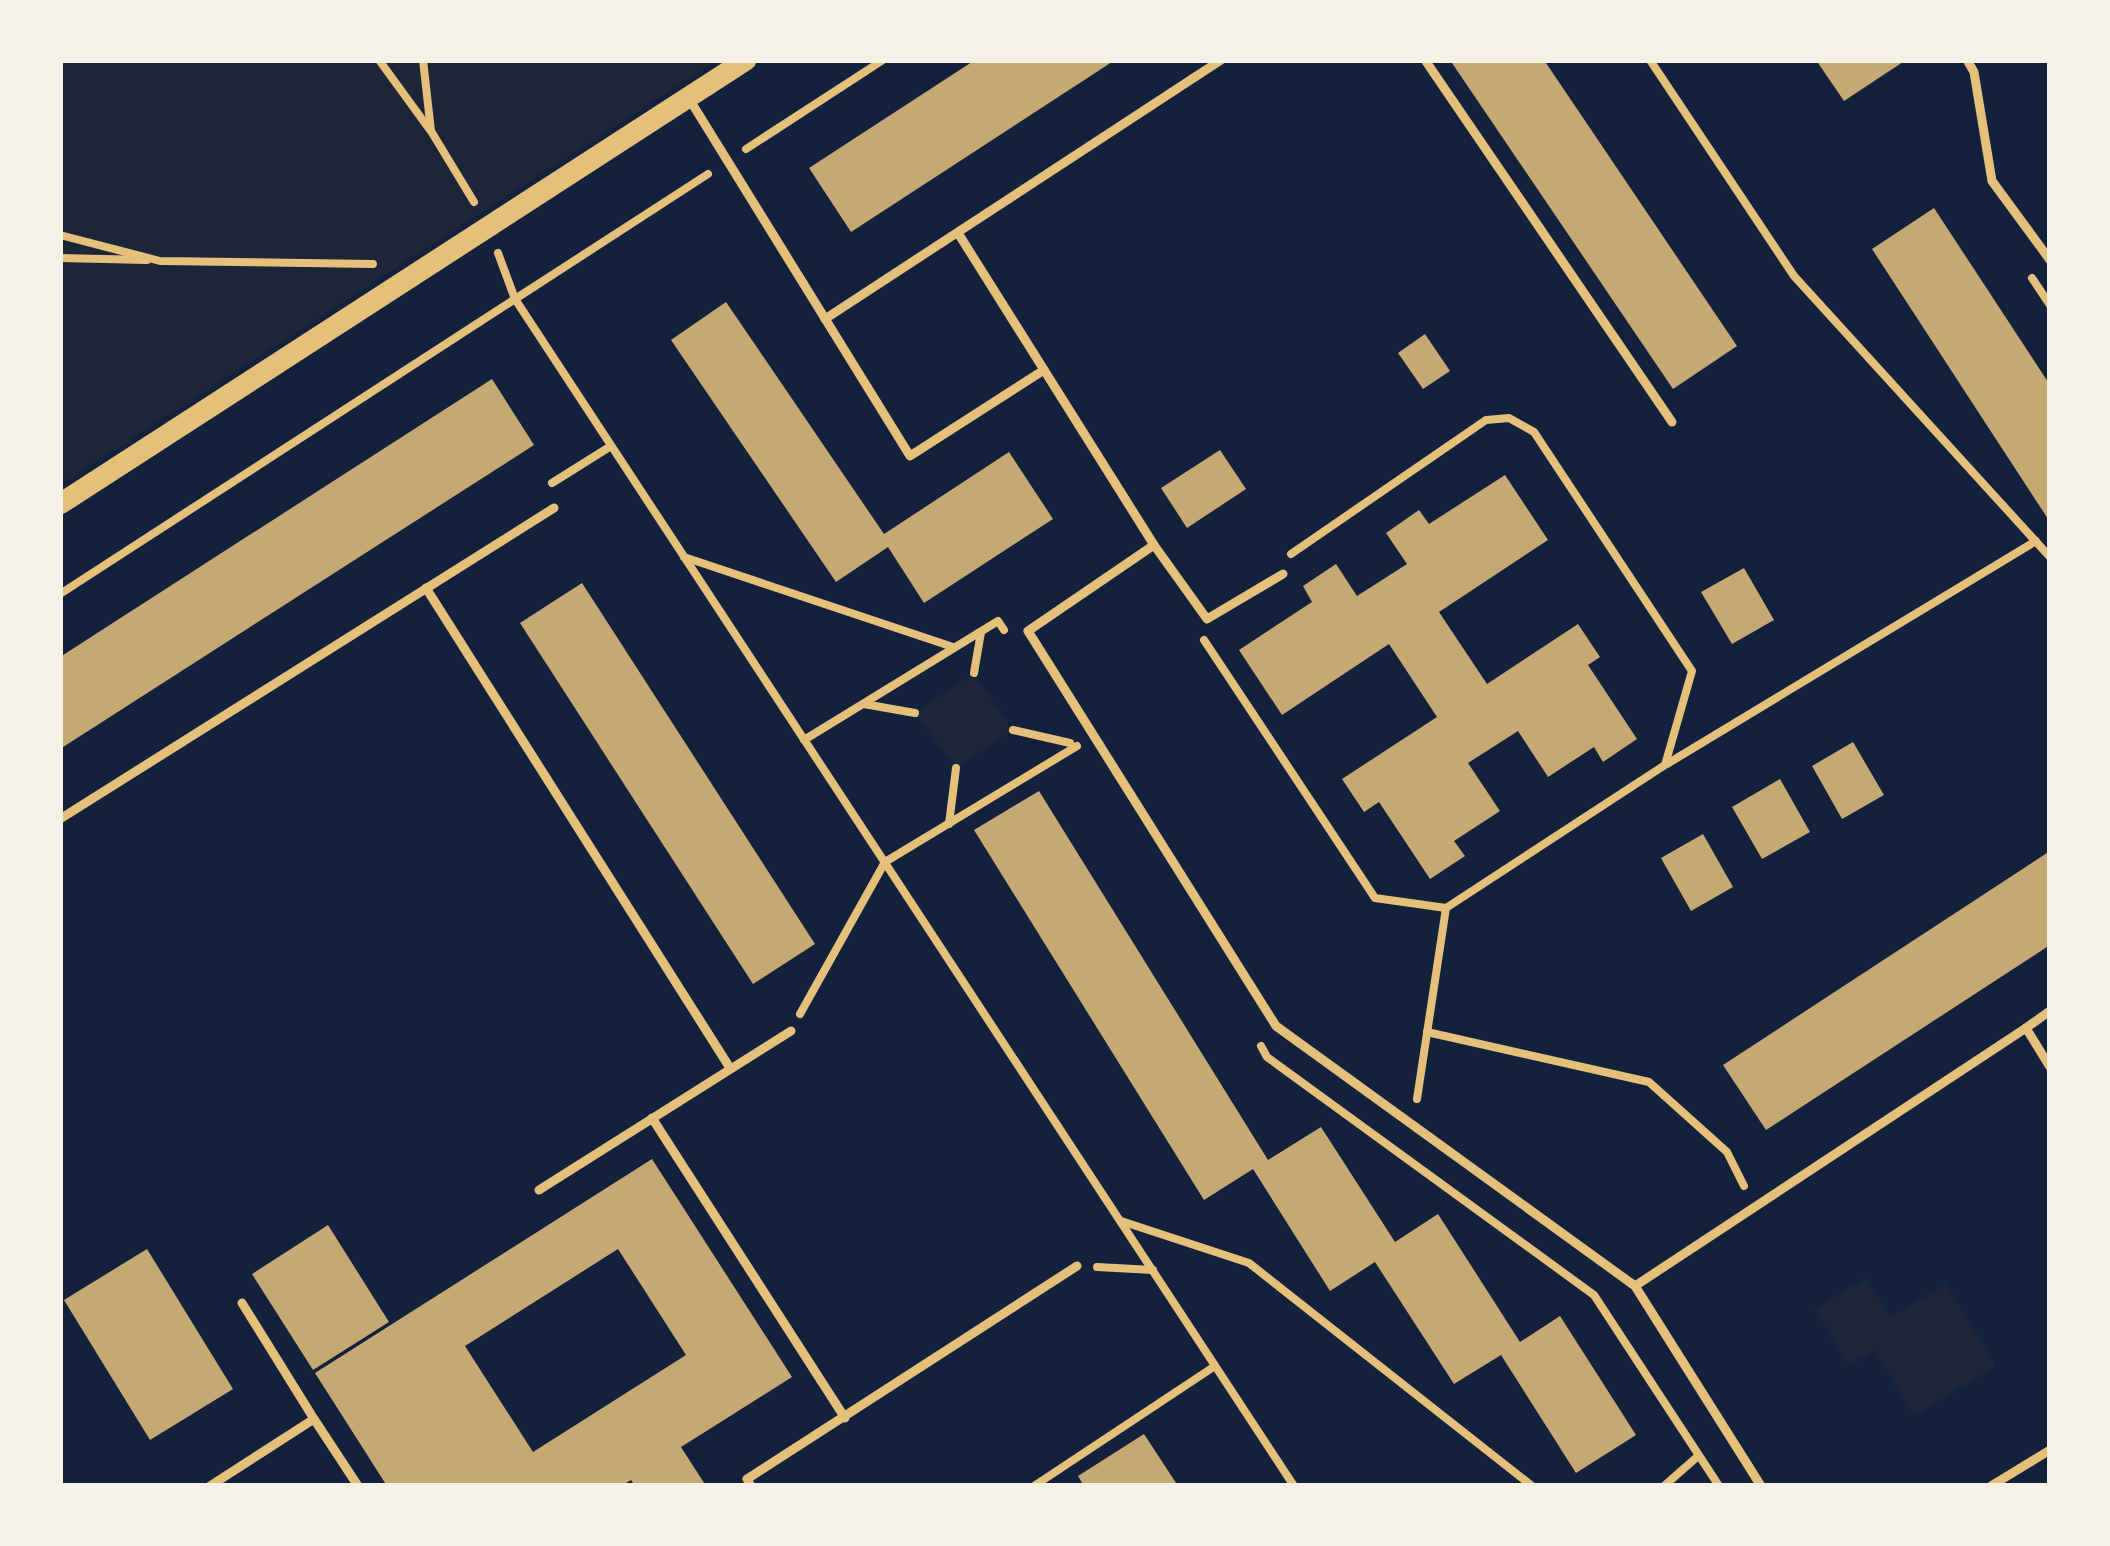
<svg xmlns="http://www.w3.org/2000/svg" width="2110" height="1546" font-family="Mulish,sans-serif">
	<rect width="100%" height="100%" fill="#14213d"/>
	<g fill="#1d2539">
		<path d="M60,60H718L60,485Z"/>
		<path d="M974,673L1013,730L956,768L915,713Z"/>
		<path d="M1866,1278L1890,1317L1946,1284L1996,1366L1914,1416L1875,1350L1849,1365L1815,1309Z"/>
	</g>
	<g fill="#c6a872" fill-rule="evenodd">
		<path d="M975,60H1115L851,232L809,168Z"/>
		<path d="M1450,60H1544L1737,346L1673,389Z"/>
		<path d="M1816,60H1906L1844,101Z"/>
		<path d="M1934,208L2050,385V522L1872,249Z"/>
		<path d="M726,302L884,534L1009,452L1053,519L924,603L888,547L836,582L671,340Z"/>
		<path d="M1425,334L1450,371L1423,389L1398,353Z"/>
		<path d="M492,379L534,445L60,749V657Z"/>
		<path d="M1220,450L1246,489L1187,528L1161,488Z"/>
		<path d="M1505,475L1548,540L1439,612L1487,684L1578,624L1600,657L1588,665L1637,739L1603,762L1594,747L1548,777L1518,731L1468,763L1500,811L1454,841L1465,856L1430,879L1379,802L1364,812L1342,779L1437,717L1389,644L1282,715L1239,650L1312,602L1303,586L1336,564L1357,596L1407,564L1386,533L1419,510L1429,524Z"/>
		<path d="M1744,568L1774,620L1732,644L1701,592Z"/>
		<path d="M582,583L815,944L753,984L520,623Z"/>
		<path d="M1853,742L1884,795L1842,819L1812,766Z"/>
		<path d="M1780,779L1810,832L1762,859L1732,807Z"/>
		<path d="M1039,791L1268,1160L1321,1127L1395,1242L1438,1214L1520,1342L1560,1316L1636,1435L1576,1473L1501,1355L1454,1384L1375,1262L1330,1291L1253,1169L1204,1200L974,830Z"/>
		<path d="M1703,834L1733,887L1691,911L1661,858Z"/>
		<path d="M2050,851V945L1766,1130L1723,1065Z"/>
		<path d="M652,1159L792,1377L681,1447L706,1486H635L631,1480L621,1486H387L315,1373ZM618,1249L686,1355L533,1452L465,1346Z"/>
		<path d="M328,1225L389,1322L313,1370L252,1274Z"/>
		<path d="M147,1249L233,1389L150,1440L64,1300Z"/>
		<path d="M1144,1434L1178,1486H1084L1078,1476Z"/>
	</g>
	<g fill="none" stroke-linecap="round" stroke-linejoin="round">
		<g stroke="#e5c07b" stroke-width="8">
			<path d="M379,60L430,130"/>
			<path d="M423,60L431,131L474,202"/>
			<path d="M1650,60L1794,276L2050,557"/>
			<path d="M746,149L883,60"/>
			<path d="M60,235L160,261L373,264"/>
			<path d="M498,253L515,299L1294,1486"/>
			<path d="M60,258L147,260"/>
			<path d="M2032,278L2050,305"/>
			<path d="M552,483L611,446"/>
			<path d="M684,557L953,647"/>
			<path d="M60,594L708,174"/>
			<path d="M1204,640L1375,898L1446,908L1665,765L1692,671L1534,432L1509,418L1486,420L1291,554"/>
			<path d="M974,673L981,632"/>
			<path d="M864,704L915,713"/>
			<path d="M1013,730L1070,743"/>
			<path d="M804,740L998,621L1004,630"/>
			<path d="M1667,764L2036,541"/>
			<path d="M949,824L956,768"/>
			<path d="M800,1014L885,862L1077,746"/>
			<path d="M1427,1032L1649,1082L1727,1152L1744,1186"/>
			<path d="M1261,1046L1267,1057L1594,1295L1719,1486"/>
			<path d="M1417,1099L1446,908"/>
			<path d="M1121,1221L1249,1263L1532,1486"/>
			<path d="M1097,1267L1153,1270"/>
			<path d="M1034,1486L1215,1366"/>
			<path d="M1664,1486L1697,1457"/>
		</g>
		<g stroke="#e5c07b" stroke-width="9">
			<path d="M1425,60L1672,422"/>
			<path d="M1967,60L1974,72L1992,181L2050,260"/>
			<path d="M688,97L910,456L1044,370"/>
			<path d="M958,233L1154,545L1028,631L1276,1026L1635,1286L1761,1486"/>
			<path d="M825,319L1221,60"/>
			<path d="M1154,545L1207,619L1283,574"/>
			<path d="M426,588L730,1068"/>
			<path d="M60,819L554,508"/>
			<path d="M2026,1028L2050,1011"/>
			<path d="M652,1118L845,1418"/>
			<path d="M539,1190L791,1031"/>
			<path d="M1635,1286L2026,1028L2050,1067"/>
			<path d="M242,1303L314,1419"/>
			<path d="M210,1486L314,1419L358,1486"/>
			<path d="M751,1486L747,1479L1077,1266"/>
			<path d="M1991,1486L2050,1450"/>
		</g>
		<path stroke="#e5c07b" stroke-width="21" d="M60,504L746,60"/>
	</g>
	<rect width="2110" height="1546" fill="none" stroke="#f6f1e7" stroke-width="126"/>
</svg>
